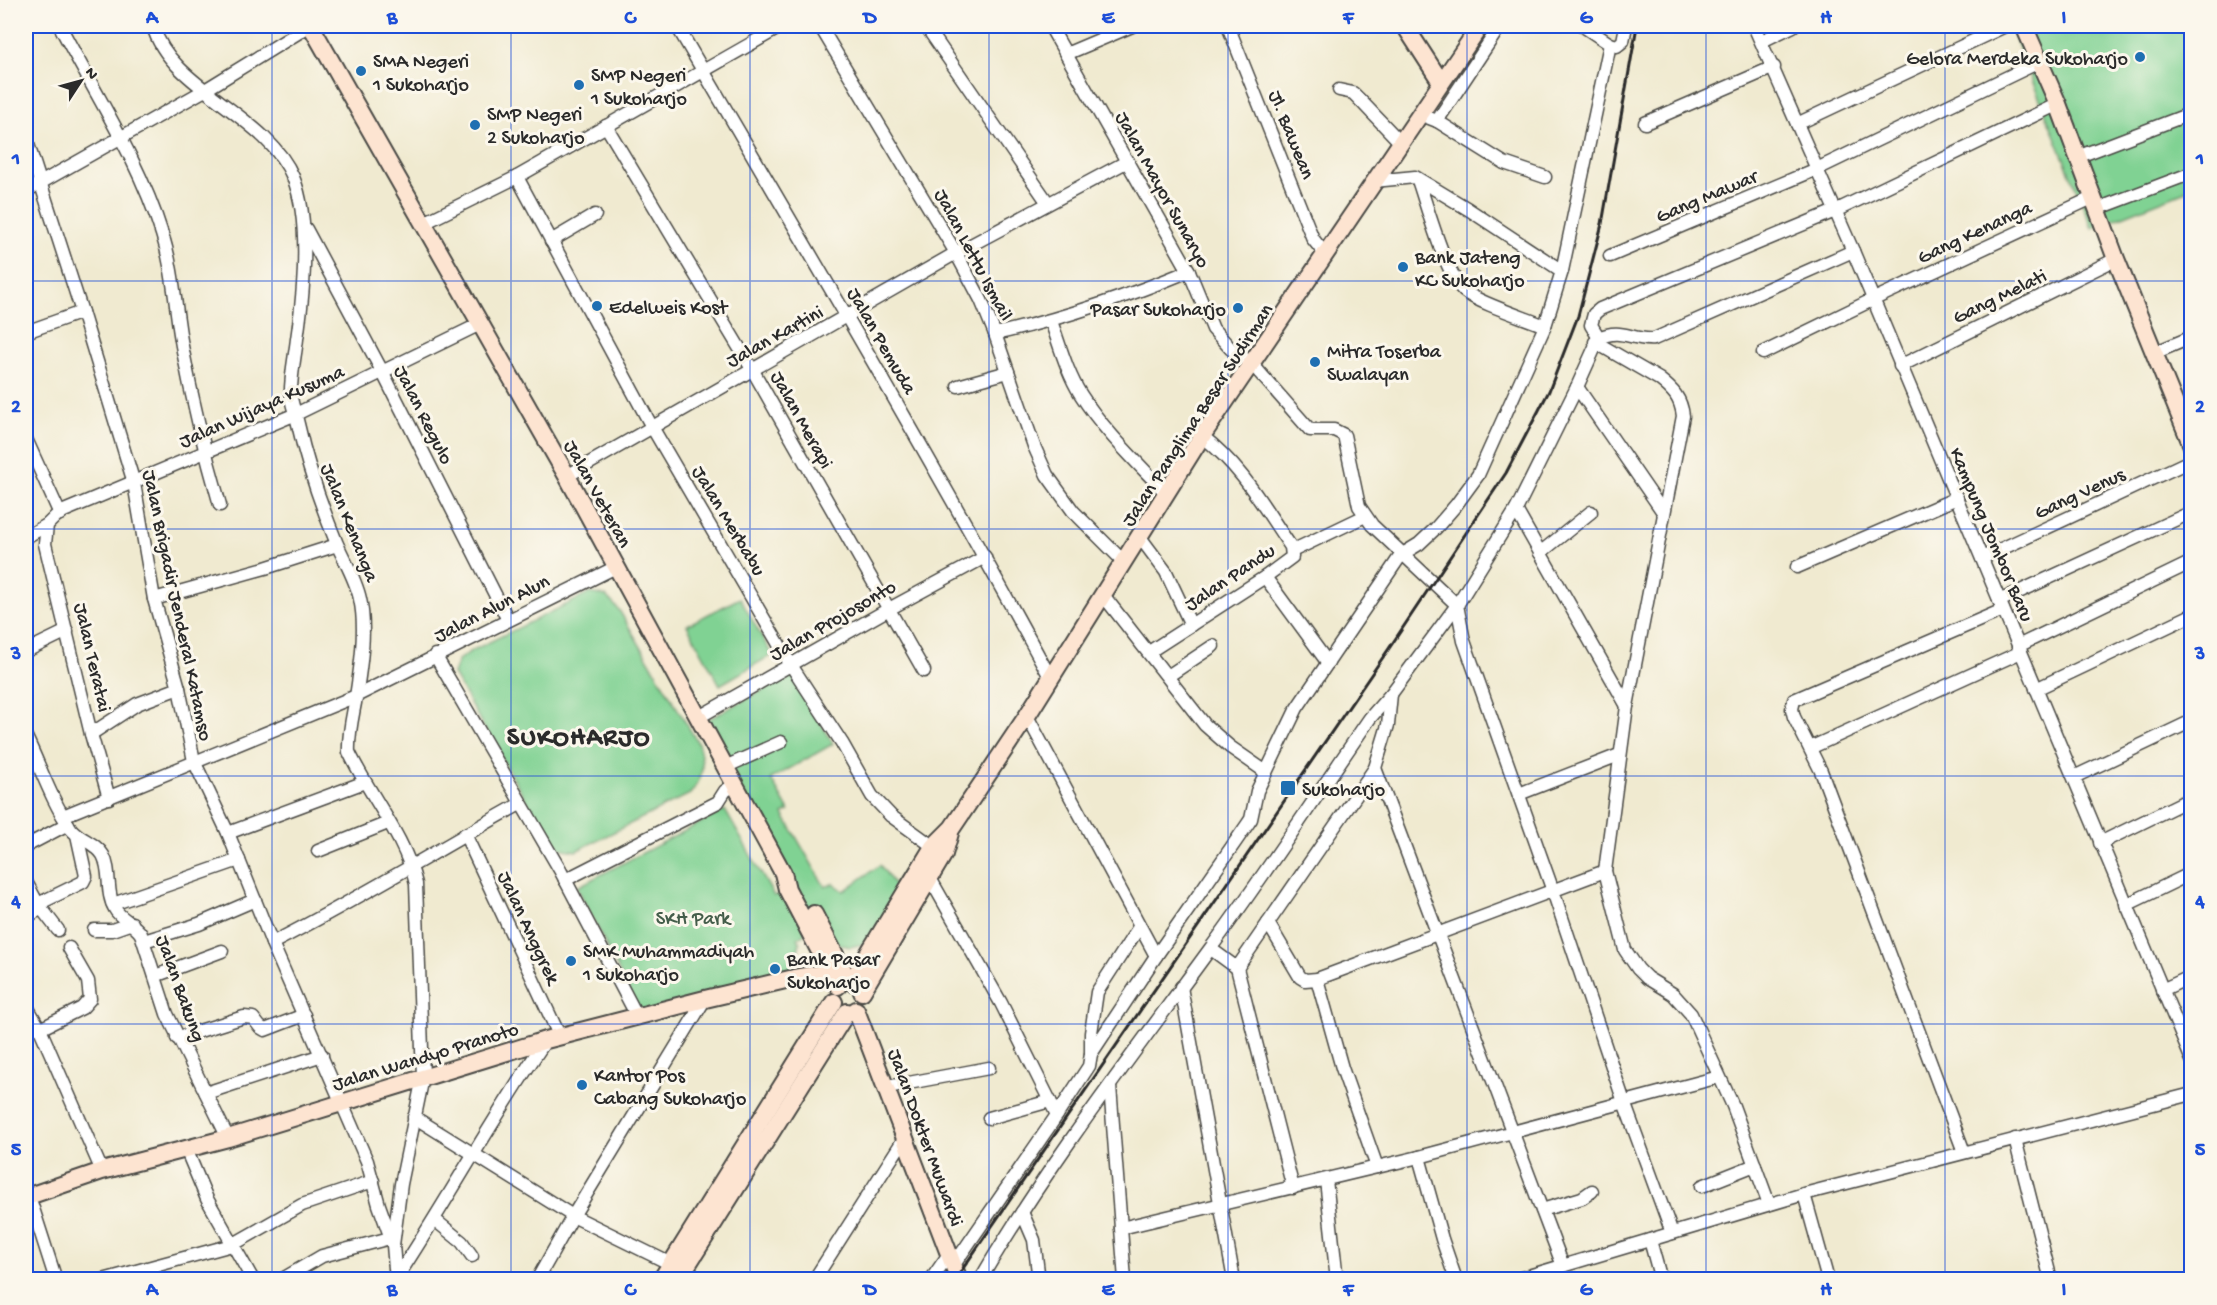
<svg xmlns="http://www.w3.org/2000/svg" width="2217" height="1305" font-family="'Gochi Hand',sans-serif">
	<rect width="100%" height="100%" fill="#fbf7ec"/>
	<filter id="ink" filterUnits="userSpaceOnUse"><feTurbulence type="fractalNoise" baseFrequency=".0167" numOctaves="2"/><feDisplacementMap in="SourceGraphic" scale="12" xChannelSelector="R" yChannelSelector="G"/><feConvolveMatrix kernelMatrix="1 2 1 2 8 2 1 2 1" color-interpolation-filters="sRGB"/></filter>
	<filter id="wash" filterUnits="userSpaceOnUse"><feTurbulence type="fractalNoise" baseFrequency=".008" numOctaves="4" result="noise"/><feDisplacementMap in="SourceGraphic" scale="24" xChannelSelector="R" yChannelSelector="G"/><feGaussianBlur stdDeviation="1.35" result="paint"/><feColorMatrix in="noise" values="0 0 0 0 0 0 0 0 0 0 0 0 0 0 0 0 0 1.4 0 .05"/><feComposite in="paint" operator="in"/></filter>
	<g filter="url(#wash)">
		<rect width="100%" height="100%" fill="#f0ead0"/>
		<g fill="#80d293" stroke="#567e5f" stroke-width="1.5">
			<path d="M2010,26H2191V189L2092,228Z"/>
			<path d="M590,593L606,596L619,610L698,743C704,763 705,777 690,794L576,851L558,848L548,838L453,674L458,660L473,650Z"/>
			<path d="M740,598L772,655L720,685L687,625Z"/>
			<path d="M793,674L833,744L771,779L789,811L783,814L825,887L833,883L844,891L880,865L894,884L920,850L931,857L868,943L850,947L818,938L705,721Z"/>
			<path d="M725,810L774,896L785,891L806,932L798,938L800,942L793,973L641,1015L577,887Z"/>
		</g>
	</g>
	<g filter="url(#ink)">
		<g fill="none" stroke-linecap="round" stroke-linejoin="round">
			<defs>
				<g id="street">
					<path d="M60,26C95,94 139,160 162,234C174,270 175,308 182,346C192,399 205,453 220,505"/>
					<path d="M153,26C170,88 267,115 293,177C311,221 304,291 297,339C295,357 290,378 291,397C292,406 296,415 298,424C307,465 321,505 337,544C345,562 356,580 360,599C367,629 360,672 355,703C352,719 348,736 349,752C370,796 405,837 416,884L423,1077L401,1184L393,1245L396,1280"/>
					<path d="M677,26C803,242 931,457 1050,677"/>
					<path d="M820,26L956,253L981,300L995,334L1034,446L1047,475L1073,511L1124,562"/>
					<path d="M926,26L1048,203"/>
					<path d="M1050,26L1189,271L1213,329L1231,349L1252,364L1310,430H1334L1344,435L1359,506L1372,525L1457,605L1464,641L1553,891L1624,1102L1672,1233"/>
					<path d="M1228,26L1313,239L1325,254"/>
					<path d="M1754,26L1853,251L2192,1060"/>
					<path d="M1762,41L1793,26"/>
					<path d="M1610,44L1617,46L1623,41L1626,26"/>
					<path d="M1066,54L1132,26"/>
					<path d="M1339,90L1353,93L1358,98L1400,142"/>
					<path d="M1419,114L1437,121L1504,163L1545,177"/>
					<path d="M1437,121L1500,26"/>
					<path d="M1645,123L1774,67"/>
					<path d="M1797,124L2005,26"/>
					<path d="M606,126L752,369L924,671"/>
					<path d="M26,138L82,312L134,483L154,599L179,688L194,761L228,833L272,943L367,1161L379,1205L393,1244"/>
					<path d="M2077,157L2192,113"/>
					<path d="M517,177L652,427L791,665L842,743L872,796L891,816L938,850"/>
					<path d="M1418,180C1427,206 1445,273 1464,291C1478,303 1526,318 1545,326"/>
					<path d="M1374,181L1415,177L1468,209L1562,271"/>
					<path d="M26,191L205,90L309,26"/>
					<path d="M2097,209L2192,173"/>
					<path d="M424,223L517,177L782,26"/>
					<path d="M306,229L382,371L508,620"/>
					<path d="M551,241L595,215"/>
					<path d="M1610,256L1817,169L2041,61"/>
					<path d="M1051,321C1060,346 1067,373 1081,395C1104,431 1137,462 1166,493"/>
					<path d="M26,332L82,312"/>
					<path d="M995,334C1062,319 1126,297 1189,271"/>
					<path d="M1599,338L1591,325L1594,314L1600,309L1835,211L2058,104"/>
					<path d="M1595,342L1659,379C1673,390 1681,398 1683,416L1627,706L1605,871L1625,950L1638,969L1647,978L1673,994L1691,1014L1733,1106L1769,1204"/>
					<path d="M1763,353L1872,300L2092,198"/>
					<path d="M2154,353L2192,337"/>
					<path d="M1900,366L2116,259"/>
					<path d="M958,386L1008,372"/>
					<path d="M1577,387L1663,512"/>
					<path d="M26,439L60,514"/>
					<path d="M567,476L956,253L1128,161"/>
					<path d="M1516,510L1627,706"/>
					<path d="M47,525L45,544L91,734L109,798"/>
					<path d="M26,537L47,525L56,516L64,511L296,414L480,324"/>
					<path d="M1140,537L1166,572L1191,625"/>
					<path d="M1292,551L1365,516"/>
					<path d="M1540,553L1591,512"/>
					<path d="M1982,558L2192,460"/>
					<path d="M1797,567L1957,498"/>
					<path d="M1265,577L1328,663"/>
					<path d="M1103,595L1205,725L1230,747L1266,772"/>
					<path d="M154,599L265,568L337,545"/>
					<path d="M1999,601L2192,512"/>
					<path d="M2018,646L2192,562"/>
					<path d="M26,651L67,631"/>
					<path d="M1149,652L1265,577L1292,557L1291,547C1262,505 1243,468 1202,436"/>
					<path d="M435,655L560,870L637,1016"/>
					<path d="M1168,676L1213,646"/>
					<path d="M2036,689L2192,615"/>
					<path d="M1027,716L1156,956"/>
					<path d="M699,717L889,609L985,557"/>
					<path d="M91,734L137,704L179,688"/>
					<path d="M26,737C41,768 51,800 71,829C80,840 96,843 103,855C112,871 105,893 115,909C120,919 134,923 141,934L167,1014L228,1138"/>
					<path d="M1810,748L2021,652"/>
					<path d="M725,767L781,742"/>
					<path d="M1375,768L1563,1266"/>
					<path d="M2074,777L2192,721"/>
					<path d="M1519,794L1619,755"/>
					<path d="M63,816L356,696L616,567"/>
					<path d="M228,833L365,782"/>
					<path d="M465,834L560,1037"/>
					<path d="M2100,843L2192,798"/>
					<path d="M26,846L68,824"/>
					<path d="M318,851L388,823"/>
					<path d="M927,873L1001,1003L1057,1115"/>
					<path d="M565,880L718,802L725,791L734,785"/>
					<path d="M26,882L38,904L83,882L86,876L77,835"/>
					<path d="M38,904L58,930"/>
					<path d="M113,904L239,860"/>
					<path d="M2126,905L2192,873"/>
					<path d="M26,917L42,908"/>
					<path d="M1268,923L1300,977L1305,980L1317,979L1605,871"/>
					<path d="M94,930H112L132,923"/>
					<path d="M144,941L199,924L255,900"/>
					<path d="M272,943C357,900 437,850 520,804"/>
					<path d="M1211,949L1237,968L1293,1188"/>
					<path d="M1237,968L1375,768L1388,725L1391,694"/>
					<path d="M155,976L222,951"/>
					<path d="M1317,979L1342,1068L1377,1167"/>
					<path d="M1181,987L1234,1280"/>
					<path d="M2162,990L2192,976"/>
					<path d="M26,1005L40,1029L102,1171"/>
					<path d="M40,1029L82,1008L90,999L88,981L69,948"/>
					<path d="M177,1038L244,1017L253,1018L260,1027L265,1030L304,1015"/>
					<path d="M1091,1054V1033L1097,992L1139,927"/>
					<path d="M1110,1086L1125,1280"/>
					<path d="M887,1087L989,1068"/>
					<path d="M206,1093L322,1055"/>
					<path d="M414,1117L573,1216L671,1264L697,1280"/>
					<path d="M989,1118L1050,1101"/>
					<path d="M2015,1139L2051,1280"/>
					<path d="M186,1149L207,1199L253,1280"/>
					<path d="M1964,1152L1821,771L1794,717L1792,709L1794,700L2003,610"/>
					<path d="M1419,1157L1442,1239L1456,1280"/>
					<path d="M1326,1180L1337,1280"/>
					<path d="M1702,1186L1755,1165"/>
					<path d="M1804,1194L1828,1280"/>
					<path d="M29,1196L56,1280"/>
					<path d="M1542,1210L1582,1198L1592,1191"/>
					<path d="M1022,1212L1034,1240L1039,1280"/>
					<path d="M435,1220L462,1242L472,1256"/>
					<path d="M1121,1228L1419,1157L1719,1077"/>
					<path d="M1650,1240L1661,1280"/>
					<path d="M953,1266L1057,1115L1089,1066L1091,1054L1156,956L1247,825L1251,819L1257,791L1297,708L1401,555L1419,544L1436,528L1456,505L1478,475L1545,326L1562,271L1610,44L1583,26"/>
					<path d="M396,1279C448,1200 493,1117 546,1040"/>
					<path d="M103,1280L232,1245L302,1205L373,1181"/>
					<path d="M281,1280L322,1256L390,1238"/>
					<path d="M537,1280L573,1216L705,999"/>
					<path d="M814,1280L904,1139"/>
					<path d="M931,1280L949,1254"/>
					<path d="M980,1280C1048,1164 1131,1057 1210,949C1266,873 1317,795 1370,718L1391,694L1457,605L1516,510L1577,387L1599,338C1621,327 1632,341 1654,339L1853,251"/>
					<path d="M1515,1280L1804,1194L2192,1094"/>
				</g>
				<g id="secondary">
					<path d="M311,26L567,476L783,873L787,889L838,986"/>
					<path d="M1405,26L1441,82"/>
					<path d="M2024,26L2058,104L2116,259L2192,446"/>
					<path d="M814,914L846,976"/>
					<path d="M851,982L933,847L952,828L1027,716L1202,436L1480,26"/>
					<path d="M862,992L944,854L950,833"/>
					<path d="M856,1010L959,1280"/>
					<path d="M26,1197L102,1171L228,1138L546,1040L705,999L794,978L831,972L842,968"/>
					<path d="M661,1280L834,1002"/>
					<path d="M678,1280L847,1012"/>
				</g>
			</defs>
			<use href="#street" stroke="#494844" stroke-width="15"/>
			<use href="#secondary" stroke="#494844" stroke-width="20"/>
			<use href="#street" stroke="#fff" stroke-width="12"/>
			<use href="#secondary" stroke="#fde4d1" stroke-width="16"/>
			<path stroke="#2b2b2b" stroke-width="3" d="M955,1280L1388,650L1506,473L1549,391L1578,316L1602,224L1637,26"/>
		</g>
	</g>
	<path fill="none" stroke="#1d4ed8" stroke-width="1.5" stroke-opacity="0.55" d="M272,26V1280M511,26V1280M750,26V1280M989,26V1280M1228,26V1280M1467,26V1280M1706,26V1280M1945,26V1280M26,281H2192M26,529H2192M26,776H2192M26,1024H2192"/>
	<g fill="#1f6fb2" stroke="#fbf7ec" stroke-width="2">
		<circle cx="2140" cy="57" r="6"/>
		<circle cx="361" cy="71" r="6"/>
		<circle cx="579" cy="85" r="6"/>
		<circle cx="475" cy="125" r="6"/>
		<circle cx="1403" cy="267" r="6"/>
		<circle cx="597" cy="306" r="6"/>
		<circle cx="1238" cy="308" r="6"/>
		<circle cx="1315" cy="362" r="6"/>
		<rect x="1280" y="780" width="16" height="16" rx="3"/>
		<circle cx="571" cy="961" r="6"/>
		<circle cx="775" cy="969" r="6"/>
		<circle cx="582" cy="1085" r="6"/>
	</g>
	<g text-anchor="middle" stroke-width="6" stroke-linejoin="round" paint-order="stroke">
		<g font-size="20" fill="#2b2b2b" stroke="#fbf7ec" text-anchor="start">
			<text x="2128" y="64" text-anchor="end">Gelora Merdeka Sukoharjo</text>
			<text x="373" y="67">SMA Negeri<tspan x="373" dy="23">1 Sukoharjo</tspan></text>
			<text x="591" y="81">SMP Negeri<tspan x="591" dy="23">1 Sukoharjo</tspan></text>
			<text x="487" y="120">SMP Negeri<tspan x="487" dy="23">2 Sukoharjo</tspan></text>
			<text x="1415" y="263">Bank Jateng<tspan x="1415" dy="23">KC Sukoharjo</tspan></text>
			<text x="609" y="313">Edelweis Kost</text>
			<text x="1226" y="315" text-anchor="end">Pasar Sukoharjo</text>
			<text x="1327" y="357">Mitra Toserba<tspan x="1327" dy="23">Swalayan</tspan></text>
			<text x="1302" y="795">Sukoharjo</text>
			<text x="583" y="957">SMK Muhammadiyah<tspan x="583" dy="23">1 Sukoharjo</tspan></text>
			<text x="787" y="965">Bank Pasar<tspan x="787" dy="23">Sukoharjo</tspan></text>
			<text x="594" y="1081">Kantor Pos<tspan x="594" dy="23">Cabang Sukoharjo</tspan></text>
		</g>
		<g font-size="20" fill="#2b2b2b" stroke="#fbf7ec">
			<text transform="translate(1293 134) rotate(68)" y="7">Jl. Bawean</text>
			<text transform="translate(1164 189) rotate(61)" y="7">Jalan Mayor Sunaryo</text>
			<text transform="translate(1706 195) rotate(-23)" y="7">Gang Mawar</text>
			<text transform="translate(1974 231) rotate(-25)" y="7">Gang Kenanga</text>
			<text transform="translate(975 254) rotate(62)" y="7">Jalan Lettu Ismail</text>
			<text transform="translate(1999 295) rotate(-26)" y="7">Gang Melati</text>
			<text transform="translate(774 335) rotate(-29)" y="7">Jalan Kartini</text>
			<text transform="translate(883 340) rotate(60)" y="7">Jalan Pemuda</text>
			<text transform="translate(261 405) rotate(-24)" y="7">Jalan Wijaya Kusuma</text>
			<text transform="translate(425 414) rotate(63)" y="7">Jalan Regulo</text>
			<text transform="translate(1196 414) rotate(-57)" y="7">Jalan Panglima Besar Sudirman</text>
			<text transform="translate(803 419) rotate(61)" y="7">Jalan Merapi</text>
			<text transform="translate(2079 492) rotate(-25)" y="7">Gang Venus</text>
			<text transform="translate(599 493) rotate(61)" y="7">Jalan Veteran</text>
			<text transform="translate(730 520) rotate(59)" y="7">Jalan Merbabu</text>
			<text transform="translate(351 522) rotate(68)" y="7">Jalan Kenanga</text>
			<text transform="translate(1993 534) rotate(67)" y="7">Kampung Jombor Baru</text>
			<text transform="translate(1229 576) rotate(-34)" y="7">Jalan Pandu</text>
			<text transform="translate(179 605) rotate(78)" y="7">Jalan Brigadir Jenderal Katamso</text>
			<text transform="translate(491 607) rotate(-27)" y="7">Jalan Alun Alun</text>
			<text transform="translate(832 619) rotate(-30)" y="7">Jalan Projosonto</text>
			<text transform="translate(94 657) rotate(77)" y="7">Jalan Teratai</text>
			<text transform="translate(530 927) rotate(65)" y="7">Jalan Anggrek</text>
			<text transform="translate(182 988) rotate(70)" y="7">Jalan Bakung</text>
			<text transform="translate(425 1055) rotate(-17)" y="7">Jalan Wandyo Pranoto</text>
			<text transform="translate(927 1137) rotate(70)" y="7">Jalan Dokter Muwardi</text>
		</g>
		<g font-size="20" fill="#445d4a" stroke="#fbf7ec">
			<text x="693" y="924">SKH Park</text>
		</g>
		<g font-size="26" font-weight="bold" letter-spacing="1.5" fill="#2b2b2b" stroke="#fbf7ec">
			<text x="579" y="744">SUKOHARJO</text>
		</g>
	</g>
	<rect width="2217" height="1305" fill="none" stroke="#fbf7ec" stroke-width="66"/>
	<g transform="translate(81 81) rotate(54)" stroke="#fbf7ec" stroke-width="4.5" paint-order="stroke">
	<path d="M0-4.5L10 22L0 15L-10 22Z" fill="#2b2b2b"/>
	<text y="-9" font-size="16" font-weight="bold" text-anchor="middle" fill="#2b2b2b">N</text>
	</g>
	<rect x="33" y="33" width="2151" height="1239" fill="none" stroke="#1d4ed8" stroke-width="2"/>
	<g font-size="20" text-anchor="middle" font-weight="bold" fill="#1d4ed8">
		<text x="152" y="23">A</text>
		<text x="392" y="23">B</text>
		<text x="630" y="23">C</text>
		<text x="870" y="23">D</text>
		<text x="1108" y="23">E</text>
		<text x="1348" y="23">F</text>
		<text x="1586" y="23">G</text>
		<text x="1826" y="23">H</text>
		<text x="2064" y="23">I</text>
		<text x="16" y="164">1</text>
		<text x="2200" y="164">1</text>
		<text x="16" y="412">2</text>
		<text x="2200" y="412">2</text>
		<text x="16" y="659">3</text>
		<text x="2200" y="659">3</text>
		<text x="16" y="907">4</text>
		<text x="2200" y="907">4</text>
		<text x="16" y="1155">5</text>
		<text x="2200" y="1155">5</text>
		<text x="152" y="1295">A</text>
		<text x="392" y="1295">B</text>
		<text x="630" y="1295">C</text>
		<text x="870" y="1295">D</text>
		<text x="1108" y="1295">E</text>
		<text x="1348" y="1295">F</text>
		<text x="1586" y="1295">G</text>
		<text x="1826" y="1295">H</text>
		<text x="2064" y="1295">I</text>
	</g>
</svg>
